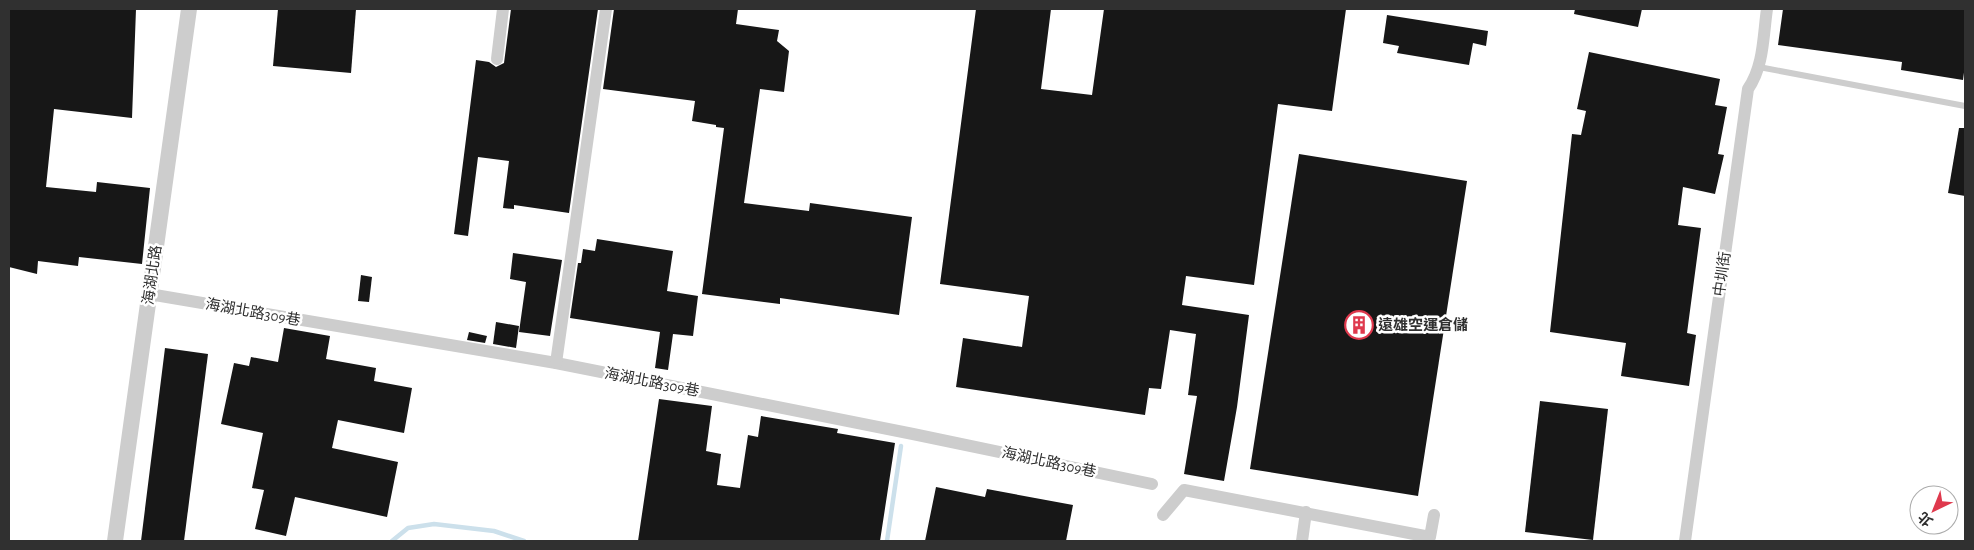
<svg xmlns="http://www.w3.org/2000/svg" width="1974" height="550" font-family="'Alegreya Sans','Noto Sans TC',sans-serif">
	<rect width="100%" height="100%" fill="#fff"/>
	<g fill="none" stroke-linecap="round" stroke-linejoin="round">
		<g stroke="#cce0eb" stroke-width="4.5">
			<path d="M392,541L408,528L434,524L494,531L524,541"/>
			<path d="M887,541L901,446"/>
		</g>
	</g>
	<g fill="#171717">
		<path d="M9,9H136L132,118L54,109L46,187L96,192L97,182L150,188L142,264L79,257L78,266L38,261L37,274L9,267Z"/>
		<path d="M278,9H356L351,73L273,66Z"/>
		<path d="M511,9H598L569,213L514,205V209L503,208L509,161L478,157L468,236L454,234L476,60L489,62L496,67L504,63Z"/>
		<path d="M614,9H738L736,24L779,30L777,41L789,51L784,92L760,89L744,203L809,211L810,203L912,217L899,315L780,298V304L702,294L724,128L716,127V125L692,121L695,101L603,89Z"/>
		<path d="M976,9H1051L1041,89L1092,95L1104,9H1346L1332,111L1278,104L1254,285L1186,276L1182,305L1249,315L1237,407L1224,481L1184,474L1197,396L1188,395L1196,334L1170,330L1161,389L1149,388L1145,415L956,387L963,338L1022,347L1029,296L940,284Z"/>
		<path d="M1575,9H1642L1638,27L1574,14Z"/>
		<path d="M1783,9H1965V65L1963,80L1901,70L1902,62L1778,45Z"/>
		<path d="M1387,15L1488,31L1486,46L1473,43L1469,65L1397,53L1399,46L1383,43Z"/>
		<path d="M1589,52L1720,79L1715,105L1727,107L1718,154L1724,155L1715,194L1683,187L1678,225L1701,228L1687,333L1696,335L1689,386L1621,376L1626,343L1550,332L1572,134L1581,135L1586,111L1577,109Z"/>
		<path d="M1959,128H1965V196L1948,193Z"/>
		<path d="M1299,154L1467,181L1418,496L1250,469Z"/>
		<path d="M597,239L673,251L667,291L698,296L693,336L673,334L668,370L655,368L660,332L570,318L578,263H581L583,249L595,251Z"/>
		<path d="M513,253L562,260L550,336L519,332L526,282L510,279Z"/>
		<path d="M361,275L372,277L369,302L358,301Z"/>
		<path d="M496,322L519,326L516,348L493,344Z"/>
		<path d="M284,328L330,336L326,359L376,368L374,381L412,388L404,433L338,420L332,448L398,462L387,517L295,497L286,536L255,529L264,490L252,488L263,433L221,424L234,363L249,366L251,357L278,362Z"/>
		<path d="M469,332L487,336L485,343L467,340Z"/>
		<path d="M165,348L208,354L184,541H141Z"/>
		<path d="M659,399L712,406L706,451L721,454L717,485L740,488L748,435L758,437L761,416L838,429L837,433L895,443L880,541H638Z"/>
		<path d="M1540,401L1608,409L1593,540L1525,532Z"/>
		<path d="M936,487L985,497L987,489L1073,505L1066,541H925Z"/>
	</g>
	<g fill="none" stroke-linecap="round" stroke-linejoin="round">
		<path stroke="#cdcdcd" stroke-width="6" d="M1759,67L1965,106"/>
		<g stroke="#cdcdcd" stroke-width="12">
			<path d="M497,59L503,9"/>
			<path d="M149,294L556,363L913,434L1152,484"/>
			<path d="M556,363L606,9"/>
			<path d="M1163,515L1184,490L1430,537L1434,515"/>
			<path d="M1302,541L1306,512"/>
			<path d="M1685,541L1748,89C1764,66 1763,36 1767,9"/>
		</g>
		<path stroke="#cdcdcd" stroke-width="16" d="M115,541L189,9"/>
	</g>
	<defs>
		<symbol id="building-ring" viewBox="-11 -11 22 22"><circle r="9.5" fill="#fff" stroke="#df394d" stroke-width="1.5"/><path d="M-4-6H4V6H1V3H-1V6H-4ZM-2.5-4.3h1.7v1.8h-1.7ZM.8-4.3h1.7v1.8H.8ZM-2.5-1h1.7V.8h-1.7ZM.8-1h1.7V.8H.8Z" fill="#df394d"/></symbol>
	</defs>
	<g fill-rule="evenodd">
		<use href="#building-ring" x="1343" y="309" width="32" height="32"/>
	</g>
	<g text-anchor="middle" stroke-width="5" stroke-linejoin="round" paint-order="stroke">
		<g font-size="15" fill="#303030" stroke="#fff">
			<text transform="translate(1722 274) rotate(-82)" y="5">中圳街</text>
			<text transform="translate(152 275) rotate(-82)" y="5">海湖北路</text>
			<text transform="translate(253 312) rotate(10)" y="5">海湖北路309巷</text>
			<text transform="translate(652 382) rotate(11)" y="5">海湖北路309巷</text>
			<text transform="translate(1049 462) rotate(12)" y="5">海湖北路309巷</text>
		</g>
		<g font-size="15" font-weight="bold" fill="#303030" stroke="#fff" text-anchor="start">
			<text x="1378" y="330">遠雄空運倉儲</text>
		</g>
	</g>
	<rect width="1974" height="550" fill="none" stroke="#303030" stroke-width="20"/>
	<g transform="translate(1934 510) rotate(223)"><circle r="24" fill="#ffffff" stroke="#acacac"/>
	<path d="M0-4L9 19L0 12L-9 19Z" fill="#df394d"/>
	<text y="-8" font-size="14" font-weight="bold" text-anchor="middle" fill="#303030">北</text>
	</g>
</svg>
